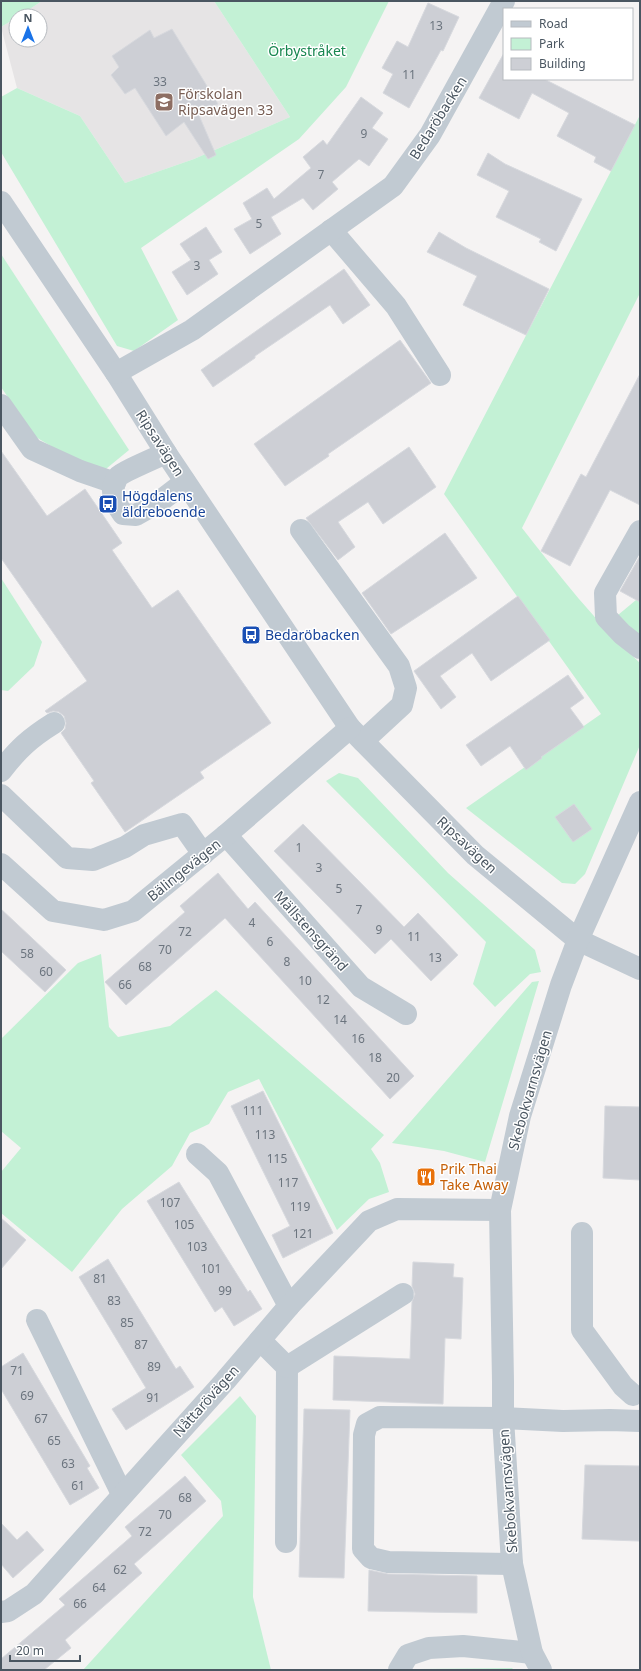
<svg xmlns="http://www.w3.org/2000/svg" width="641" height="1671" font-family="'Noto Sans',sans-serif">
	<rect width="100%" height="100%" fill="#f5f3f3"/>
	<path fill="#e6e4e5" d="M42,1H214L290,117L194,159L125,183L80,116L17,88L1,27L16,18V40H40V16H19Z"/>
	<g fill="#c3f1d5">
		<path d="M1,1H42L19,16H16V18L1,27Z"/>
		<path d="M214,1H389L346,87L299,139L141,248L178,320L134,351L117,346L1,152V97L17,88L80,116L125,183L194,159L290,117Z"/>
		<path d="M640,115V293L522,528C559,575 596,623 640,663V745L585,874L575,884L562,883L466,808L601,714L444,494Z"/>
		<path d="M1,254L129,450L101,473L81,464L34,436L1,387Z"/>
		<path d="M1,578L42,642L34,666L8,691L1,690Z"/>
		<path d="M640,593V637L618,615L636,600Z"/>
		<path d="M339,773L358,778L448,873L535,950L541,972L530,974L495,1007L473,984L486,942L326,781Z"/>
		<path d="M101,954L109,1027L118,1037L170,1026L216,990L384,1135L371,1149L380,1163L389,1192L369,1199L337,1230L259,1079L228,1092L209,1124L190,1133L172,1166L122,1209L72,1272L1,1213V1172L21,1148L1,1131V1037L2,1038L78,963Z"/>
		<path d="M539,981L485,1162L444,1151L392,1143L532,982Z"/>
		<path d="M240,1396L256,1416L253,1597L271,1670H83L223,1516L221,1501L181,1455Z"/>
		<path d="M512,1668L514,1670H418V1669Z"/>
	</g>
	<g fill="#cdcfd5" stroke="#d7d9de">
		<path d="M428,3L459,17L443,51L441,50L409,108L383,93L393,74L382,68L397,41L408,47Z"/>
		<path d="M172,29L218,104L198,113L216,155L208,159L184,122L166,136L135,88L125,94L111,75L119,67L112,56L150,30L154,38Z"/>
		<path d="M504,53V79H544L635,125L611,171L594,162L596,157L557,136L569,113L532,93L519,119L479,98Z"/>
		<path d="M361,97L383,113L372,128L388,139L369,166L359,159L332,182L338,189L313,210L303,198L271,217L281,234L250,254L234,229L252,219L243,203L267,188L274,199L311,168L303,157L323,140L327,145Z"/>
		<path d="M488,153L505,164L582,199L556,251L539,242L541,239L496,217L509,191L477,175Z"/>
		<path d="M206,227L222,252L209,260L218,274L187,295L172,272L191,260L180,244Z"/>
		<path d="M439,232L466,248L549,289L526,335L463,305L477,276L427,252Z"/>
		<path d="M344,269L370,305L343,324L330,305L255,356V358L213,387L201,370Z"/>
		<path d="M400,340L431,383L328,454L329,456L285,486L254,444Z"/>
		<path d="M640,374V505L610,490L570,566L541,551L581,474L586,477Z"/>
		<path d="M409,447L436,487L383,524L368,502L338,522L355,547L338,560L306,518Z"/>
		<path d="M1,451L47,516L85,489L122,543L112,550L152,608L178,590L271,723L200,772L204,778L125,832L91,783L94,781L61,733L65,729L66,723L64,716L59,712L53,711L47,713L45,711L87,681L1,558Z"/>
		<path d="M445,533L477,578L391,634L362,593Z"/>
		<path d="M640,556V602L620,591Z"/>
		<path d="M518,596L550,640L491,681L472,653L440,676L456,697L441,709L414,671Z"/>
		<path d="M568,675L584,698L570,708L584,727L541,757L542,758L526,770L510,746L481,766L466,745Z"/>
		<path d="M574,804L592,829L573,842L555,817Z"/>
		<path d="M303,824L404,927L418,913L458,955L431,981L391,939L375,954L274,851Z"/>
		<path d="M218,873L248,909L255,902L414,1076L390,1099L225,918L126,1005L105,982L185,912L180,906Z"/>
		<path d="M1,909L66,970L45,992L1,951Z"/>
		<path d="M263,1091L333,1233L283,1258L272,1235L290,1226L231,1106Z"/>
		<path d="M605,1106L640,1107V1180L603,1178Z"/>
		<path d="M179,1182L248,1292L250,1290L262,1309L234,1326L222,1307L215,1312L147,1201Z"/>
		<path d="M1,1218L26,1240L1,1269Z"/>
		<path d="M108,1259L176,1369L180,1366L194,1387L126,1430L112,1409L146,1388L79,1277Z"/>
		<path d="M413,1262L454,1264L453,1277L463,1278L461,1339L445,1338L443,1404L333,1400L334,1356L410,1359L412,1302L415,1294L412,1286Z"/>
		<path d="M23,1353L90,1466L87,1468L99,1488L70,1505L1,1389V1367Z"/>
		<path d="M304,1409L350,1410L344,1578L299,1577Z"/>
		<path d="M585,1465L640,1466L639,1541L582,1539Z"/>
		<path d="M185,1476L206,1501L134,1564L142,1573L65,1640L71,1648L44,1670H1V1659L65,1605L59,1599L132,1536L125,1527Z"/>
		<path d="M1,1523L17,1540L27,1531L44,1550L13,1578L1,1564Z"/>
		<path d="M369,1570L388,1574L477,1576V1613L368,1611Z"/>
	</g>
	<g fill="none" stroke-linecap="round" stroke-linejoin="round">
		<g stroke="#c1cad2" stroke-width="22">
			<path d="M1,202L116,373L166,453L350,728L475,855L578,940L640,969"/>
			<path d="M331,230L396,306L440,375"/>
			<path d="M116,373L192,330L393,186L430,135L504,1"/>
			<path d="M1,405L32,449L80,471L115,483"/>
			<path d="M166,453C158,457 122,472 118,477C108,489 115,503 123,514L136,515L159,502L185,482"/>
			<path d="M301,530L399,666L406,688L402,705L363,741"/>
			<path d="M640,531L605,593L606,617L622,634L640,648"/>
			<path d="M1,771C18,749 30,738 54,723"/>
			<path d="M1,795L67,858L93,860L125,847L144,835L182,824L203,854"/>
			<path d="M226,835L361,987L406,1014"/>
			<path d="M1,864L53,911L104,920L133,911L226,835L350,728"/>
			<path d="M197,1154L218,1173L289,1306"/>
			<path d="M582,1233V1330L623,1386L633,1395"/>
			<path d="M37,1320L122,1494"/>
			<path d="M260,1340L287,1367L286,1542"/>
			<path d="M287,1367L403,1294"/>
			<path d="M512,1564L388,1562L371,1558L363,1549L364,1435L367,1424L380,1417L503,1418L563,1421L610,1420L640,1421"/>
			<path d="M1,1612L8,1611L34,1594L225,1381L289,1306L369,1221L397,1209L500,1210"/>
			<path d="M399,1670L408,1655L429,1648L463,1646L532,1653"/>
			<path d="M541,1670L532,1653L512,1564L503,1418V1381L500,1210L520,1116L561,985L578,940L640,802"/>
		</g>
	</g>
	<defs>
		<symbol id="school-square" viewBox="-11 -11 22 22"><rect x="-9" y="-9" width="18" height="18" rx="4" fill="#8d6e63" stroke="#fff"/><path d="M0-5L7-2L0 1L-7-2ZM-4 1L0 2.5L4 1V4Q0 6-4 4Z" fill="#fff"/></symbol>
		<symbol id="bus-square" viewBox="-11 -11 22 22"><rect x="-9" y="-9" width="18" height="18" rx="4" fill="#1a4fb4" stroke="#fff"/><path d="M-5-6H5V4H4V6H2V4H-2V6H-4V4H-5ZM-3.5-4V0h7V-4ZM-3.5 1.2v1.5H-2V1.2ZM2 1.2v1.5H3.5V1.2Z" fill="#fff"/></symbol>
		<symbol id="restaurant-square" viewBox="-11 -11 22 22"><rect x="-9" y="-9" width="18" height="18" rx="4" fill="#e8710a" stroke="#fff"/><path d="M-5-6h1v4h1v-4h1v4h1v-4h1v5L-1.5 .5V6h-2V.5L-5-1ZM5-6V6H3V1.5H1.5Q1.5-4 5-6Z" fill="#fff"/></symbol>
	</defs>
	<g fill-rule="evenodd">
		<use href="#school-square" x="153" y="91" width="22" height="22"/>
		<use href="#bus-square" x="97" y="493" width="22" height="22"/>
		<use href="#bus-square" x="240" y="624" width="22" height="22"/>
		<use href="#restaurant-square" x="415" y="1166" width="22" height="22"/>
	</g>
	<g text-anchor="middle" stroke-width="3" stroke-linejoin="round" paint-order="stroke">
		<g font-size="12" fill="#6b747e">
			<text x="436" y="30">13</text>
			<text x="409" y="79">11</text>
			<text x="160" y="86">33</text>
			<text x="364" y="138">9</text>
			<text x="321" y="179">7</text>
			<text x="259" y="228">5</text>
			<text x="197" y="270">3</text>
			<text x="299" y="852">1</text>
			<text x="319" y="872">3</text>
			<text x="339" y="893">5</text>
			<text x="359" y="914">7</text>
			<text x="252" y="927">4</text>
			<text x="379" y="934">9</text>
			<text x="185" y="936">72</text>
			<text x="414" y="941">11</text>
			<text x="270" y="946">6</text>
			<text x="165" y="954">70</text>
			<text x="27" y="958">58</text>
			<text x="435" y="962">13</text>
			<text x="287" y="966">8</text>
			<text x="145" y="971">68</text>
			<text x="46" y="976">60</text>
			<text x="305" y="985">10</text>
			<text x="125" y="989">66</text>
			<text x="323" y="1004">12</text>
			<text x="340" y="1024">14</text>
			<text x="358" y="1043">16</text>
			<text x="375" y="1062">18</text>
			<text x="393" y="1082">20</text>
			<text x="253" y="1115">111</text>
			<text x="265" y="1139">113</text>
			<text x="277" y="1163">115</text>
			<text x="288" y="1187">117</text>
			<text x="170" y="1207">107</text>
			<text x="300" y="1211">119</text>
			<text x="184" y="1229">105</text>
			<text x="303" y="1238">121</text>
			<text x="197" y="1251">103</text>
			<text x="211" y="1273">101</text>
			<text x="100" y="1283">81</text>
			<text x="225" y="1295">99</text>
			<text x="114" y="1305">83</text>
			<text x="127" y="1327">85</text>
			<text x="141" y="1349">87</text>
			<text x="154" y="1371">89</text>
			<text x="17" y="1375">71</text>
			<text x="27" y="1400">69</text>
			<text x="153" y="1402">91</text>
			<text x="41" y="1423">67</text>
			<text x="54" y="1445">65</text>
			<text x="68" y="1468">63</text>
			<text x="78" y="1490">61</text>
			<text x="185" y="1502">68</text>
			<text x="165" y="1519">70</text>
			<text x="145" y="1536">72</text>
			<text x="120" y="1574">62</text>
			<text x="99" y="1592">64</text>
			<text x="80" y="1608">66</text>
		</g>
		<g font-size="14" fill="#17864f" stroke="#fff">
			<text x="307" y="56">Örbystråket</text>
		</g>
		<g font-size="14" fill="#785e54" stroke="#fff" text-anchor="start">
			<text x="178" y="99">Förskolan<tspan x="178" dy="16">Ripsavägen 33</tspan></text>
		</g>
		<g font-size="14" fill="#4a5661" stroke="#fff">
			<text transform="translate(438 118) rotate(-58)" y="5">Bedaröbacken</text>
			<text transform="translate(160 443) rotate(57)" y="5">Ripsavägen</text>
			<text transform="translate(467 845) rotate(43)" y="5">Ripsavägen</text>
			<text transform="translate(184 870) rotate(-39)" y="5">Bälingevägen</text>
			<text transform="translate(311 931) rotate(48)" y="5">Mällstensgränd</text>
			<text transform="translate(530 1090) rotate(-74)" y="5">Skebokvarnsvägen</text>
			<text transform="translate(206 1401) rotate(-48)" y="5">Nåttarövägen</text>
			<text transform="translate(508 1491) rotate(-94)" y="5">Skebokvarnsvägen</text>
		</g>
		<g font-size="14" fill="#164399" stroke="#fff" text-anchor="start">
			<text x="122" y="501">Högdalens<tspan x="122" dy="16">äldreboende</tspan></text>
			<text x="265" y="640">Bedaröbacken</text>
		</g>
		<g font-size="14" fill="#c56008" stroke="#fff" text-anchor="start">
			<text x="440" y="1174">Prik Thai<tspan x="440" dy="16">Take Away</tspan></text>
		</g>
	</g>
	<rect width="641" height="1671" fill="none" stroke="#4a5661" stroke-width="4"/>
	<rect x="503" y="8" width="130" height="72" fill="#ffffff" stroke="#b7bbc0"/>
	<rect x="511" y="21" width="20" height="6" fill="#c1cad2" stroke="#b7bbc0"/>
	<text x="539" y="28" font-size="12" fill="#4a5661">Road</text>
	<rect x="511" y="38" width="20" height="12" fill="#c3f1d5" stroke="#b7bbc0"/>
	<text x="539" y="48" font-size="12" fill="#4a5661">Park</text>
	<rect x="511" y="58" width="20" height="12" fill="#cdcfd5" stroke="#b7bbc0"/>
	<text x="539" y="68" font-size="12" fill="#4a5661">Building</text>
	<g transform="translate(28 28)"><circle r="19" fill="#ffffff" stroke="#b7bbc0"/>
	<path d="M0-3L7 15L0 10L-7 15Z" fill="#1a73e8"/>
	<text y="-6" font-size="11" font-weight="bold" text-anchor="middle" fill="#4a5661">N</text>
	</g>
	<path d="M10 1655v6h70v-6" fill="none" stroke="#4a5661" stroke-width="2"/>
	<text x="16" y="1655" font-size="12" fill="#4a5661" stroke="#ffffff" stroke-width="3" paint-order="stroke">20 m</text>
</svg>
